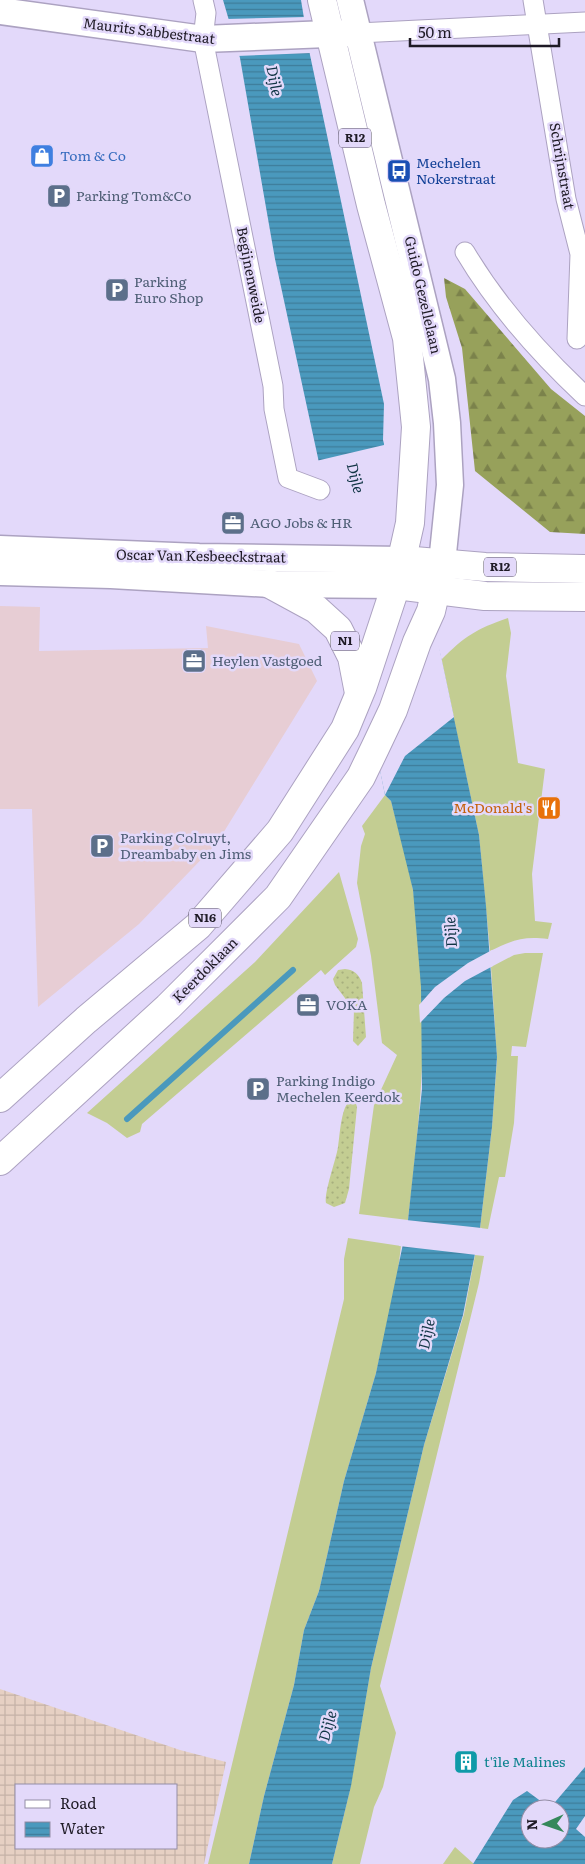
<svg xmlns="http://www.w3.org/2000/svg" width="585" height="1864" font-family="Literata,serif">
	<defs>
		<pattern id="industrial-grid" width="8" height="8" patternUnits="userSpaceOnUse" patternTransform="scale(1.25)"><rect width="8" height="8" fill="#e6d0c3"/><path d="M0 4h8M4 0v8" fill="none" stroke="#c5b2a7"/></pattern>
		<pattern id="forest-firs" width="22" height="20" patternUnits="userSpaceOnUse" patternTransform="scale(1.25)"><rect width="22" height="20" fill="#97a15b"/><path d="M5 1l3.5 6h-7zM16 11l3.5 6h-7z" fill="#7b824b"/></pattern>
		<pattern id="garden-dots" width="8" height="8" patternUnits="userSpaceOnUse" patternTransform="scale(1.25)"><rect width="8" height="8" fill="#c3cd92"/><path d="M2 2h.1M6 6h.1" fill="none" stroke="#a7af7e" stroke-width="1.8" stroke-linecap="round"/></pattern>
		<pattern id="water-rules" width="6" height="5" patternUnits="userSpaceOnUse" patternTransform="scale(1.25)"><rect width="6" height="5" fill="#4a99bd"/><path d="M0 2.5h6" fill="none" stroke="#3d7c99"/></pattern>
	</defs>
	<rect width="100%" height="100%" fill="#e3d9fa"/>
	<path fill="#e7cdd4" d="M0,606L40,607L39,651L208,648L206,626L299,644L317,681L217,843L139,924L38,1007L32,809H0Z"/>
	<path fill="url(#industrial-grid)" fill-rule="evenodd" d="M0,1689L180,1750L226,1762L204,1864H0ZM16,1785H176V1848H16Z"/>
	<g fill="#c3cd92">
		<path d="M508,618L511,633L506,676L518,763L545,769L532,874L535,921L552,923L548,939C523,936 513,940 490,951L479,835L441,660C465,636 476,629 508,618Z"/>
		<path d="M385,795L391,801C399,831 408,860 413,890C432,999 421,1111 408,1220L359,1214L374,1105L397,1055L382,1043L371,956L357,883L361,846L365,834L362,826Z"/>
		<path d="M339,872L358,939L356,947L325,975L321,970L142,1124L140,1132L127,1138L107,1123L87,1113L255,962Z"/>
		<path d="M525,953H543L526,1047L512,1046L511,1056H518L514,1123L505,1177H499L488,1229L480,1228L492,1127L497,1059L491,967L514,955Z"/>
		<path d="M348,1238L401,1246L396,1286L376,1373L344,1481L319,1591L304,1630L294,1685L264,1796L249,1864H208L344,1299V1259Z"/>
		<path d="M475,1255L484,1256L479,1283L380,1686L396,1733L383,1787L374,1807L360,1864H332L349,1794L371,1668L424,1445L464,1314Z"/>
		<path d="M455,1847L474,1864H443Z"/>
	</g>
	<path fill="url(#forest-firs)" d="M444,278L465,289L551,389L585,416V534L550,532L475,471L462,348L446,297Z"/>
	<g fill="url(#garden-dots)">
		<path d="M345,969C354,970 359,974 362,983L366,1037L358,1046L353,1041L354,1010L335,985L333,979L338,970Z"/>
		<path d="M351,1100H355L357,1107L349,1189L345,1203L334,1207L326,1203C324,1192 336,1160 338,1147C340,1135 341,1105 351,1100Z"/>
	</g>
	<g fill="url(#water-rules)" fill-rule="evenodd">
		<path d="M223,0H301L310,55L384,404L383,440L440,653L479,835L486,906L497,1057L492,1127L480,1228L463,1315L424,1445L371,1668L351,1786L332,1864H249L264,1796L294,1685L304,1630L319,1591L344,1481L376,1373L408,1220L422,1089L421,987L413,890L391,801L385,795L318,458L275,259L240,58Z"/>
		<path d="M585,1767V1816L576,1829L585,1837V1864H473L513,1800L527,1791L550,1808ZM530,1809H560V1839H530Z"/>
	</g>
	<g fill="#e3d9fa">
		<path d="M306,17L312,53L237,56L226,19Z"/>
		<path d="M386,411L385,440L431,609L454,717L405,756L385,795L316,461L384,445Z"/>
		<path d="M492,950L493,966L465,981L444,998L420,1023L419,1005L435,987L468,963Z"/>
		<path d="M406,1220L482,1228L477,1255L399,1246Z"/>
	</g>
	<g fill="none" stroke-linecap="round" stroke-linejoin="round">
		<path stroke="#4a99bd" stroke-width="6" d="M127,1119L293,970"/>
		<defs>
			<g id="street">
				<path d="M203,0L206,13L203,39L273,386L274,409L288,478L320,490"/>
				<path d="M533,0L566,199L580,254L577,339"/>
				<path d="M358,33L585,22"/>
				<path d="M465,252C497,306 539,353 585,396"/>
			</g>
			<g id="secondary">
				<path d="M350,0L442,379L447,423L450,485L442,563"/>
				<path d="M0,11L203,39L352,33"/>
				<path d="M0,549L199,557L402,560"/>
				<path d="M0,572L111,575L270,584L396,585"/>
			</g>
			<g id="primary">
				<path d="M402,560L485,567L585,569"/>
				<path d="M270,584L316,609L338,629L352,657L359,693"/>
				<path d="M396,585L485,596L585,597"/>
				<path d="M0,1098L86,1020L198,926L280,831L345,729L362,688L396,585L410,523L416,427L407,338L371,205L322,0"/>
				<path d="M0,1161L168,1007L278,897L361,777L375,748L393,710L417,642L431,611L442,563"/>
			</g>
		</defs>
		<use href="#street" stroke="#aca2c1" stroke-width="21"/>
		<use href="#secondary" stroke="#aca2c1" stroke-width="29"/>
		<use href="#primary" stroke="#aca2c1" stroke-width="30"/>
		<use href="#street" stroke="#fff" stroke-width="19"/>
		<use href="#secondary" stroke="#fff" stroke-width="26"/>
		<use href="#primary" stroke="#fff" stroke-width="28"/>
	</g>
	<defs>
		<symbol id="shop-square" viewBox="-11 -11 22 22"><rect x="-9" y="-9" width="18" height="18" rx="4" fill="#3f7fe0" stroke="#e3d9fa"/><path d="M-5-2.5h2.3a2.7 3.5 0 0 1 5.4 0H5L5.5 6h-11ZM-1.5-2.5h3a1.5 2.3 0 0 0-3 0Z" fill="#fff"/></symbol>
		<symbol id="bus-square" viewBox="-11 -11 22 22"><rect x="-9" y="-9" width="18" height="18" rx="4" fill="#1a4fb4" stroke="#e3d9fa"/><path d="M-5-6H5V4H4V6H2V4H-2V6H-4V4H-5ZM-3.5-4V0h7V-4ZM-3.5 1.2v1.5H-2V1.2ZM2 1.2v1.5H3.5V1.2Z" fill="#fff"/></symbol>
		<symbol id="parking-square" viewBox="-11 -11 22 22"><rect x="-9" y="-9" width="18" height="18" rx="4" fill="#5c6f8a" stroke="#e3d9fa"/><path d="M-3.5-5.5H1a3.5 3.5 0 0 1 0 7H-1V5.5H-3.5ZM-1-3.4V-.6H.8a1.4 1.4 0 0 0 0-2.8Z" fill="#fff"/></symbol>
		<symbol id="office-square" viewBox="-11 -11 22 22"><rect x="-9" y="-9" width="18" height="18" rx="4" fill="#5c6f8a" stroke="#e3d9fa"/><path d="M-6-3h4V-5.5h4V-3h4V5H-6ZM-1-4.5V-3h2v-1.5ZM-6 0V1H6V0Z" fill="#fff"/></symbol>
		<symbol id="restaurant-square" viewBox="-11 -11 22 22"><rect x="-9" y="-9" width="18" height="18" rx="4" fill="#e8710a" stroke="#e3d9fa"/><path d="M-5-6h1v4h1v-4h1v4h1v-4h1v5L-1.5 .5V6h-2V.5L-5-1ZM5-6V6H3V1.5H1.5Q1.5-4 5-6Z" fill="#fff"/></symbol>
		<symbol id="building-square" viewBox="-11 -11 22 22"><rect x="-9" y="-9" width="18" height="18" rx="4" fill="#0f9aa8" stroke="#e3d9fa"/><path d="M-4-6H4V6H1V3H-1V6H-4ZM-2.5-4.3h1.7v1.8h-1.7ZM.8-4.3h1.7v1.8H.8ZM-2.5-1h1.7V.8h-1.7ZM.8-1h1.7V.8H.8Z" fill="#fff"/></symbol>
	</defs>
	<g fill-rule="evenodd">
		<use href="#shop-square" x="28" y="142" width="28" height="28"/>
		<use href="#bus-square" x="385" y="157" width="28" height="28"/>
		<use href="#parking-square" x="45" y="182" width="28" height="28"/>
		<use href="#parking-square" x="103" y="276" width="28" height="28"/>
		<use href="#office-square" x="219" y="509" width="28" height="28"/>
		<use href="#office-square" x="180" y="647" width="28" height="28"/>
		<use href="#restaurant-square" x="535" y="794" width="28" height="28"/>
		<use href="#parking-square" x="88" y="832" width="28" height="28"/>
		<use href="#office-square" x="294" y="991" width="28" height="28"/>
		<use href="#parking-square" x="244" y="1075" width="28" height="28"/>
		<use href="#building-square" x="452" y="1748" width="28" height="28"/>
	</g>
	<g text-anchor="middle" stroke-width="5" stroke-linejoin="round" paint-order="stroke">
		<g fill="#e3d9fa" stroke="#595365" stroke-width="1">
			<rect x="339" y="128.5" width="32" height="19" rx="4"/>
			<rect x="484" y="557.5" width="32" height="19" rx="4"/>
			<rect x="331" y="631.5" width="28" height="19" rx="4"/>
			<rect x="189" y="908.5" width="32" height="19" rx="4"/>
		</g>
		<g font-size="12" font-weight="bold" fill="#1e1a25">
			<text x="355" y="142">R12</text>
			<text x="500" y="571">R12</text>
			<text x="345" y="645">N1</text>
			<text x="205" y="922">N16</text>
		</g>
		<g font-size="14" fill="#1e1a25" stroke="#e3d9fa">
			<text transform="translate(149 31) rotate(7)" y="5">Maurits Sabbestraat</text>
			<text transform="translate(562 166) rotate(80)" y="5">Schrijnstraat</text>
			<text transform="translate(251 275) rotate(79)" y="5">Begijnenweide</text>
			<text transform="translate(423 295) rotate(77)" y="5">Guido Gezellelaan</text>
			<text transform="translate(201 556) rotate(1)" y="5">Oscar Van Kesbeeckstraat</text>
			<text transform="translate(205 970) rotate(-45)" y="5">Keerdoklaan</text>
		</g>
		<g font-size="14" fill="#366cbe" stroke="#e3d9fa" text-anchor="start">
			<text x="60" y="161">Tom &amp; Co</text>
		</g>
		<g font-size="14" fill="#164399" stroke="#e3d9fa" text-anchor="start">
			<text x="416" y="168">Mechelen<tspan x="416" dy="16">Nokerstraat</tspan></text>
		</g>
		<g font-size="14" fill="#4e5e75" stroke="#e3d9fa" text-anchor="start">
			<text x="76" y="201">Parking Tom&amp;Co</text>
			<text x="134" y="287">Parking<tspan x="134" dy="16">Euro Shop</tspan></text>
			<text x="250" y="528">AGO Jobs &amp; HR</text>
			<text x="212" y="666">Heylen Vastgoed</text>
			<text x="120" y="843">Parking Colruyt,<tspan x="120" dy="16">Dreambaby en Jims</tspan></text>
			<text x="326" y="1010">VOKA</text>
			<text x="276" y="1086">Parking Indigo<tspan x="276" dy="16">Mechelen Keerdok</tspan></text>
		</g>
		<g font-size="14" fill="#c56008" stroke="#e3d9fa" text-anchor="end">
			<text x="532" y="813">McDonald's</text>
		</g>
		<g font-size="14" fill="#0d838f" stroke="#e3d9fa" text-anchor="start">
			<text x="484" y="1767">t'île Malines</text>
		</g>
		<g font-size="15" font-style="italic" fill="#113545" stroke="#e3d9fa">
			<text transform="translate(274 81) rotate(79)" y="5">Dijle</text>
			<text transform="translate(355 478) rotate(76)" y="5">Dijle</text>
			<text transform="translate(451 932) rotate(-94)" y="5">Dijle</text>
			<text transform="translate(427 1334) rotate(-78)" y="5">Dijle</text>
			<text transform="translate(328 1726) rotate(-75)" y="5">Dijle</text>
		</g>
	</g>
	<rect x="15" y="1784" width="162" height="65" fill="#e3d9fa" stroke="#948da5"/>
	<rect x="25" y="1800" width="25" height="8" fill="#ffffff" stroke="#948da5"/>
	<text x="60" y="1809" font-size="15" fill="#1e1a25">Road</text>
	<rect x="25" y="1822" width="25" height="15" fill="url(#water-rules)" stroke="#948da5"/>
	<text x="60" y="1834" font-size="15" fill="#1e1a25">Water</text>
	<g transform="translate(545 1824) rotate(268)"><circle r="24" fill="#e3d9fa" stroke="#948da5"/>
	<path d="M0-4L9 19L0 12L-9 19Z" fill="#35885a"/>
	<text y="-8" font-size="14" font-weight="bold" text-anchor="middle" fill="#1e1a25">N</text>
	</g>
	<path d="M410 38v8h149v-8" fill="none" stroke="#1e1a25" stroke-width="2.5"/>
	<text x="418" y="38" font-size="15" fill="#1e1a25" stroke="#e3d9fa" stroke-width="4" paint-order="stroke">50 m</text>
</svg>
